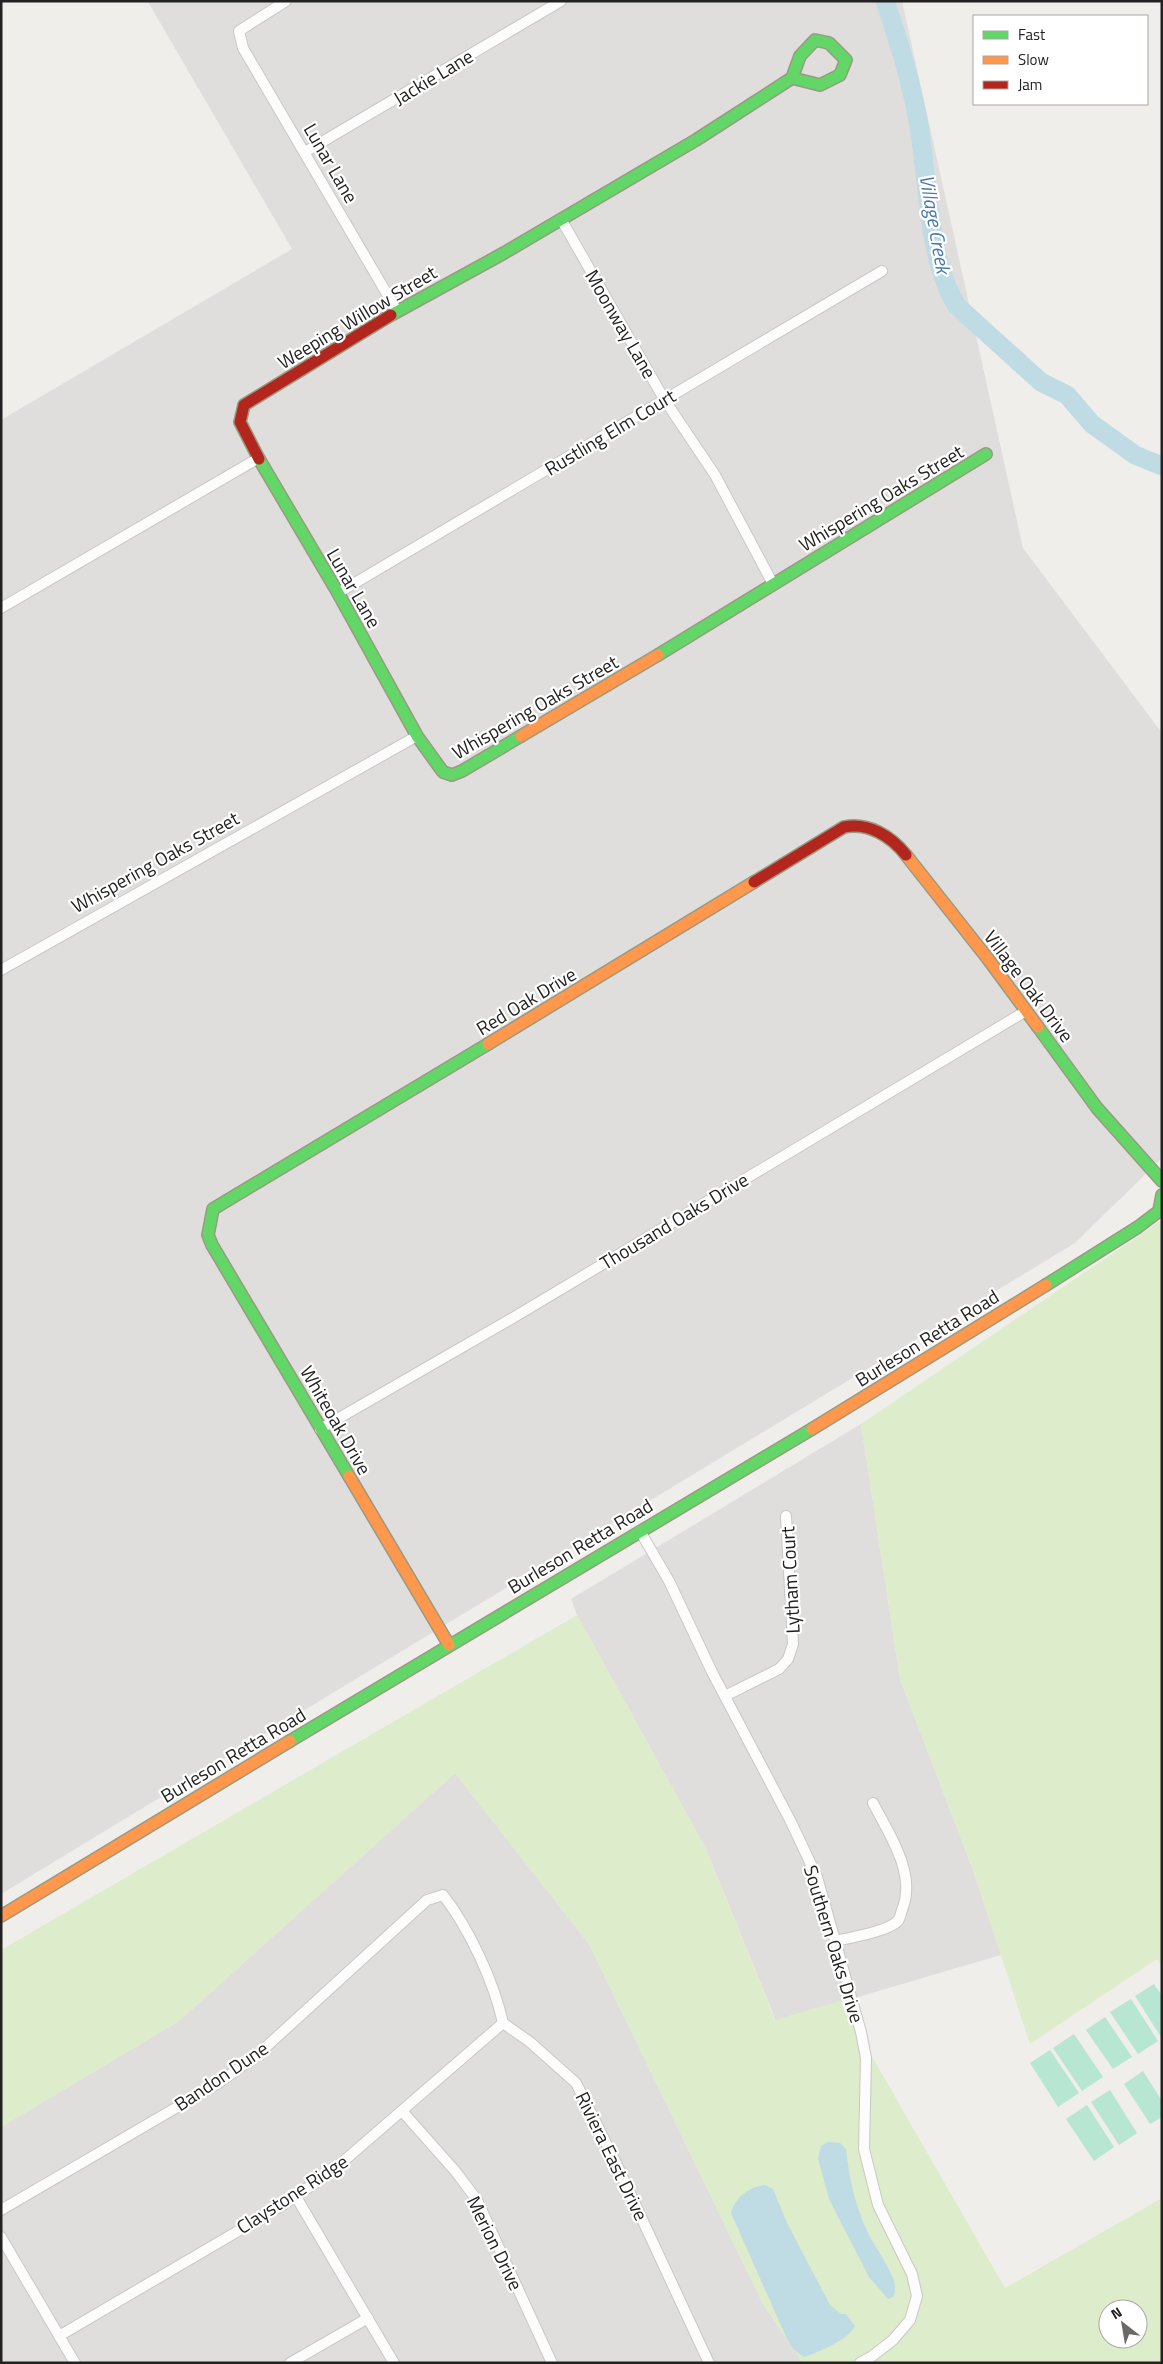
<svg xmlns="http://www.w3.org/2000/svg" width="1163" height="2364" font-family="'Titillium Web',sans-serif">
	<rect width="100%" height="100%" fill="#f0eeeb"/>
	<g fill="#dfdedc">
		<path d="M149,1H902L1023,548L1162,733V1158L1075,1243L1,1894V420L292,249L148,2Z"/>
		<path d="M861,1424L900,1679L973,1870L1001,1955L776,2021L706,1849L577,1615L571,1599Z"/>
		<path d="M455,1773L589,1944L763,2304L803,2363H1V2127L179,2021Z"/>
	</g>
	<g fill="#ddeccb" fill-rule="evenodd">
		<path d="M1162,1220V1967L1157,1959L1030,2044L973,1870L900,1679L861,1424Z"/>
		<path d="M577,1615L706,1849L775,2020L840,2001L1005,2288L1162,2198V2363H803L763,2304L589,1944L455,1773L179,2021L1,2127V1950ZM1108,2309H1138V2339H1108Z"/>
	</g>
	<g fill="#b7e6d2">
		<path d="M1154,1984L1162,1996L1161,2037L1135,1996Z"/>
		<path d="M1131,1999L1158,2041L1138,2054L1110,2012Z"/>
		<path d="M1105,2017L1132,2057L1113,2069L1086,2030Z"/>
		<path d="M1074,2034L1103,2077L1082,2091L1053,2048Z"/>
		<path d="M1050,2050L1079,2093L1058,2107L1030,2063Z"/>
		<path d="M1143,2071L1162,2101V2117L1150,2124L1124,2084Z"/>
		<path d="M1110,2090L1137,2133L1119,2145L1091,2102Z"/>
		<path d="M1087,2105L1114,2147L1094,2161L1066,2119Z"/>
	</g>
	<g fill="#bfdbe3">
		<path d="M828,2142L840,2143L846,2149C849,2178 855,2205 867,2231C873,2244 882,2255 888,2268C893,2277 898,2287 893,2297L888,2299L869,2277L829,2199L818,2159L821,2146Z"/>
		<path d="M765,2185L773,2189L787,2223L830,2305L841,2314H846L855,2326C850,2339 817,2353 804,2357L794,2350L787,2339L731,2213C735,2197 749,2187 765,2185Z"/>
	</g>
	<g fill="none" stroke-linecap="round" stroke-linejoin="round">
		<path stroke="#bfdbe3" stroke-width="19" d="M885,1C899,42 912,83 919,126C928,180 928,261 957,306L1041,382L1067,395L1092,424L1135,455L1162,466"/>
		<defs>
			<g id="street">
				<path d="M286,1L239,31L243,48L397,311"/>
				<path d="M305,152L561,1"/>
				<path d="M561,219L664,399L715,475L773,584"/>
				<path d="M338,593L882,271"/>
				<path d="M1,608L257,459"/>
				<path d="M1,970L417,736"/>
				<path d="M320,1429L516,1316L1026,1011"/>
				<path d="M640,1531L669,1581L712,1672L790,1820L817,1877L861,2032L866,2058L864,2149L878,2205L912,2274L917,2296L910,2320L893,2340L871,2357L860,2363"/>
				<path d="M725,1696L779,1669L788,1659L793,1644L786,1516"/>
				<path d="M836,1941C852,1937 886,1932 898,1921C900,1918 901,1913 902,1910C917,1874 889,1834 873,1803"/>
				<path d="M402,2111L456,2172L477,2200L552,2363"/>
				<path d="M295,2195L394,2363"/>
				<path d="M1,2210L220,2082L256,2056L427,1900L443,1895C469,1928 494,1982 503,2023L530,2042L576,2083L615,2161L709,2363"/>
				<path d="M1,2237L75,2363"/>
				<path d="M59,2336L284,2204L331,2172L503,2023"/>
				<path d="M290,2363L368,2318"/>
			</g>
			<g id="fast">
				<path d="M391,315L504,253L696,140L792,78L800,56L815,40L829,43L846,60L840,75L820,85L792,78"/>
				<path d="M259,459L338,593L417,736L443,772L452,775L462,771L521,736"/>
				<path d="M658,655L986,454"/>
				<path d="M1038,1027L1097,1108L1162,1181"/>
				<path d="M1046,1285L1138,1227L1159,1211L1162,1195"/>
				<path d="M349,1476L212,1245L208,1235L213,1209L488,1044"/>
				<path d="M290,1741L812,1429"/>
			</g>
			<g id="slow">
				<path d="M521,736L658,655"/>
				<path d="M906,855L988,959L1038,1027"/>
				<path d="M488,1044L754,882"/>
				<path d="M812,1429L1046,1285"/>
				<path d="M349,1476L449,1645"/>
				<path d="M1,1916L290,1741"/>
			</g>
			<g id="jam">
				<path d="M259,459L240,422L244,405L391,315"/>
				<path d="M754,882L844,827C868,822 891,836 906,855"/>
			</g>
		</defs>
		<use href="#street" stroke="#c9c8c7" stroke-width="12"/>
		<use href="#fast" stroke="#999a82" stroke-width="14"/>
		<use href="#slow" stroke="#999a82" stroke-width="14"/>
		<use href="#jam" stroke="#999a82" stroke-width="14"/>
		<use href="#street" stroke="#fdfcfc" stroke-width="10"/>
		<use href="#fast" stroke="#63d668" stroke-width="11"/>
		<use href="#slow" stroke="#ff974d" stroke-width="11"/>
		<use href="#jam" stroke="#b3261e" stroke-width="11"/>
	</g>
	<g text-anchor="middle" stroke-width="4.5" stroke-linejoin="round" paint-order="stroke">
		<g font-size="19" fill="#222" stroke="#fff">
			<text transform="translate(433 77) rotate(-31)" y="7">Jackie Lane</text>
			<text transform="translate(331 163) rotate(60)" y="7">Lunar Lane</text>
			<text transform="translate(357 317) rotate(-31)" y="7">Weeping Willow Street</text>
			<text transform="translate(621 324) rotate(60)" y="7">Moonway Lane</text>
			<text transform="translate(610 432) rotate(-31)" y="7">Rustling Elm Court</text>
			<text transform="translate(881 498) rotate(-31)" y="7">Whispering Oaks Street</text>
			<text transform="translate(354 588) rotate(60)" y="7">Lunar Lane</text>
			<text transform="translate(535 707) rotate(-30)" y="7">Whispering Oaks Street</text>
			<text transform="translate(155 862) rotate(-29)" y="7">Whispering Oaks Street</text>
			<text transform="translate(1029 986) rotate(53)" y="7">Village Oak Drive</text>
			<text transform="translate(526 1001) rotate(-31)" y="7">Red Oak Drive</text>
			<text transform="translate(674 1221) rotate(-31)" y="7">Thousand Oaks Drive</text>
			<text transform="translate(927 1338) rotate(-32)" y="7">Burleson Retta Road</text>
			<text transform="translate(336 1420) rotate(60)" y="7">Whiteoak Drive</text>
			<text transform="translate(580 1546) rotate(-31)" y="7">Burleson Retta Road</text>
			<text transform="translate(790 1580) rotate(-93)" y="7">Lytham Court</text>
			<text transform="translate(233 1755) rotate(-31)" y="7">Burleson Retta Road</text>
			<text transform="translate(834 1944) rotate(73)" y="7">Southern Oaks Drive</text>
			<text transform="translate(221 2076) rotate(-34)" y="7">Bandon Dune</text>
			<text transform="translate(612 2156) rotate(64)" y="7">Riviera East Drive</text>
			<text transform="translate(292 2194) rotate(-33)" y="7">Claystone Ridge</text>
			<text transform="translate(495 2243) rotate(64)" y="7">Merion Drive</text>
		</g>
		<g font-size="20" font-style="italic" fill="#4a7aab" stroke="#fff">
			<text transform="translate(935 224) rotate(80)" y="7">Village Creek</text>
		</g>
	</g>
	<rect width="1163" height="2364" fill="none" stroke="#222222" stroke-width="5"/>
	<rect x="973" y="15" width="175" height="90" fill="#ffffff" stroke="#a7a7a7"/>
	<rect x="983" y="31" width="25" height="8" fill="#63d668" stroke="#a7a7a7"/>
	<text x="1018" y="40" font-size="15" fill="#222222">Fast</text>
	<rect x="983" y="56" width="25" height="8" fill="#ff974d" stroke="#a7a7a7"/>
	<text x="1018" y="65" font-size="15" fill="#222222">Slow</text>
	<rect x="983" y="81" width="25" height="8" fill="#b3261e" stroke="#a7a7a7"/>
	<text x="1018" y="90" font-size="15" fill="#222222">Jam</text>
	<g transform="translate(1123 2324) rotate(329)"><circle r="24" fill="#ffffff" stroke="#a7a7a7"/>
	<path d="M0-4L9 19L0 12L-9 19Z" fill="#6a6968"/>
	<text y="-8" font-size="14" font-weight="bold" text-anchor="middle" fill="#222222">N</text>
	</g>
</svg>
